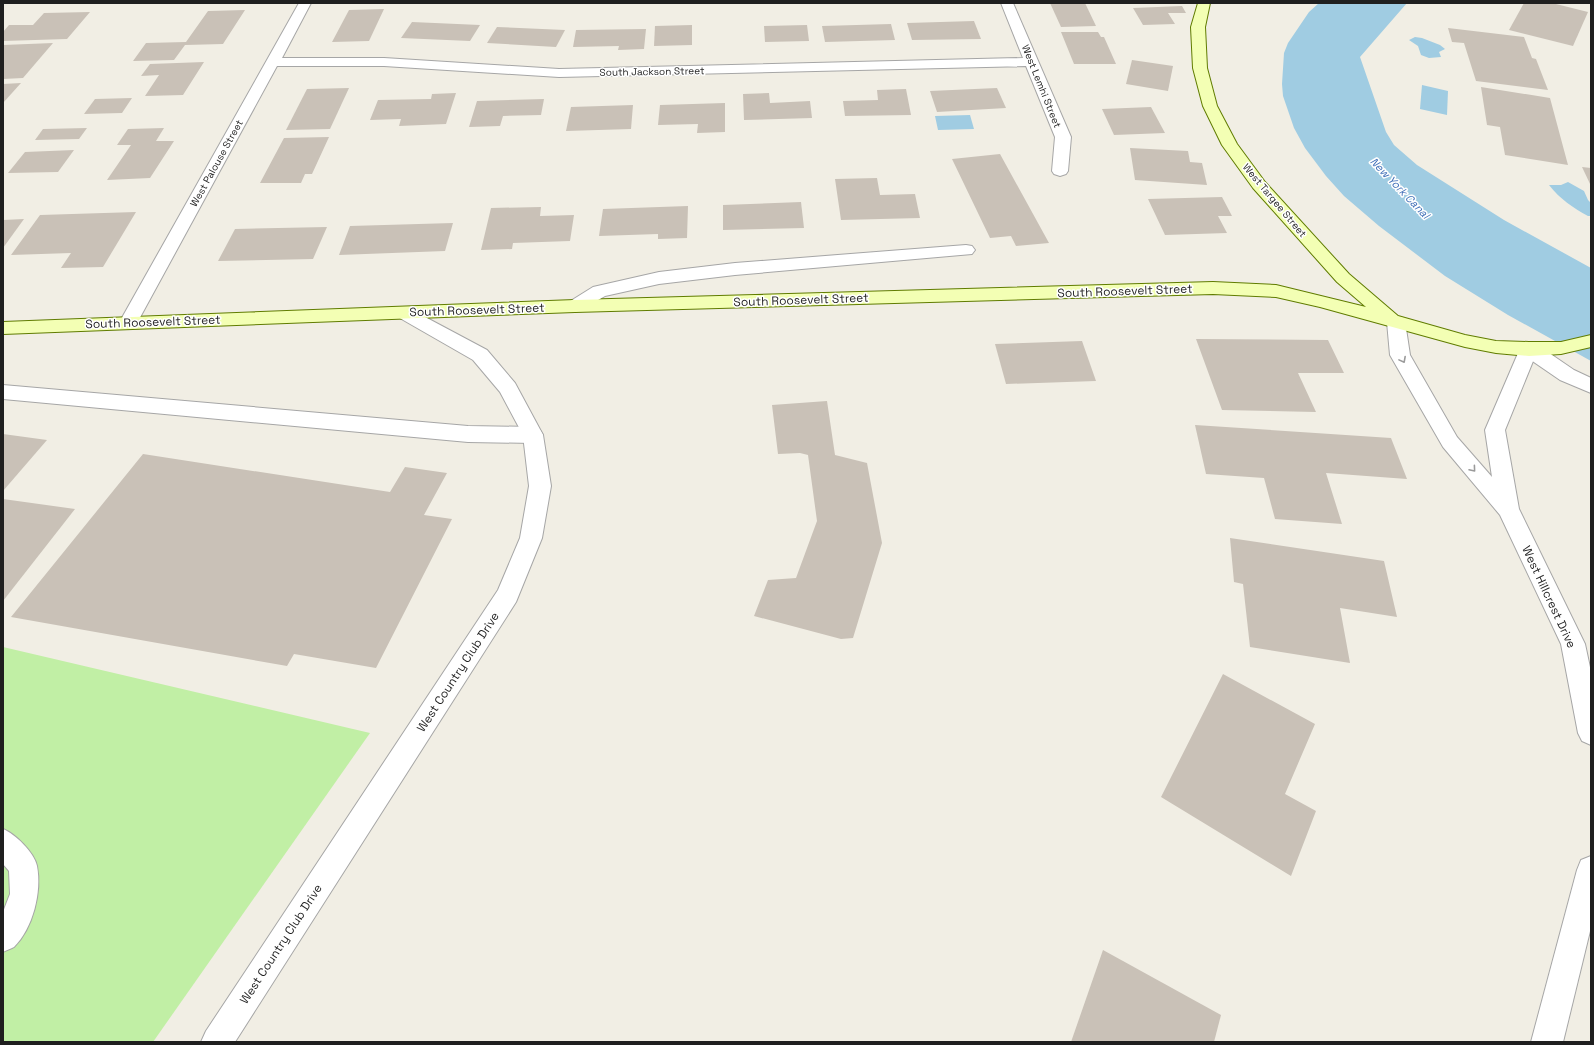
<svg xmlns="http://www.w3.org/2000/svg" width="1594" height="1045" font-family="'Space Grotesk',sans-serif">
	<rect width="100%" height="100%" fill="#f1eee4"/>
	<path fill="#c1efa5" d="M3,647L370,733L153,1042H3Z"/>
	<g fill="#a0cce2">
		<path d="M1319,3H1407L1360,57L1386,132L1394,145L1417,165L1504,220L1591,268V361L1508,315L1445,276L1379,226L1344,196L1326,176L1305,148L1294,128L1283,96L1282,84L1284,53L1288,43L1309,12Z"/>
		<path d="M1415,37L1422,38L1440,45L1445,49L1439,52L1441,57L1429,58L1421,55L1418,46L1409,40Z"/>
		<path d="M1422,85L1448,91L1447,115L1420,109Z"/>
		<path d="M970,115L974,129L938,130L935,116Z"/>
		<path d="M1568,182L1584,191L1588,200L1591,203V216H1588C1573,208 1560,199 1549,185H1561Z"/>
	</g>
	<g fill="#c9c1b7">
		<path d="M1050,3H1085L1096,26L1061,27Z"/>
		<path d="M1524,3H1552L1588,12L1573,46L1509,30Z"/>
		<path d="M1182,6L1186,13H1168L1175,24L1143,25L1133,8Z"/>
		<path d="M384,9L369,41L332,42L349,10Z"/>
		<path d="M245,10L223,44L185,45L174,60L133,61L146,43L186,42L208,11Z"/>
		<path d="M90,12L67,39L3,41V32L9,25H33L44,13Z"/>
		<path d="M974,21L981,39L912,40L907,23Z"/>
		<path d="M412,22L480,25L470,41L401,38Z"/>
		<path d="M891,24L895,40L825,42L822,26Z"/>
		<path d="M692,25V45L654,46L655,26Z"/>
		<path d="M807,25L809,41L765,42L764,26Z"/>
		<path d="M497,27L565,30L556,47L487,43Z"/>
		<path d="M1448,28L1524,37L1532,58L1536,59L1548,90L1476,81L1464,43L1452,42Z"/>
		<path d="M646,29L644,49L618,50L619,46L573,47L576,30Z"/>
		<path d="M1061,32H1098L1101,37H1104L1116,64H1074Z"/>
		<path d="M53,43L23,78L3,79V45Z"/>
		<path d="M1132,60L1173,66L1168,91L1126,84Z"/>
		<path d="M204,62L183,95L145,96L159,75L141,76L150,64Z"/>
		<path d="M21,83L3,103V84Z"/>
		<path d="M1481,87L1550,98L1568,165L1505,155L1500,127L1487,125Z"/>
		<path d="M349,88L330,129L286,130L307,89Z"/>
		<path d="M997,88L1006,108L937,112L930,91Z"/>
		<path d="M906,89L911,115L845,116L843,101L878,100L877,90Z"/>
		<path d="M456,93L446,124L399,126L401,119L370,120L378,100L431,99L432,94Z"/>
		<path d="M769,93L770,103L810,101L812,118L744,120L743,94Z"/>
		<path d="M132,98L122,113L84,114L95,99Z"/>
		<path d="M544,99L541,115L503,116L500,126L469,127L477,101Z"/>
		<path d="M725,103V132L697,133L698,124L658,125L660,105Z"/>
		<path d="M633,105L631,129L566,131L571,107Z"/>
		<path d="M1151,107L1165,133L1114,135L1102,109Z"/>
		<path d="M87,128L79,139L35,140L43,129Z"/>
		<path d="M164,128L156,141H174L150,178L107,180L131,145H117L128,129Z"/>
		<path d="M329,137L312,174H305L301,183H260L284,138Z"/>
		<path d="M1130,148L1188,151L1190,162L1202,163L1207,185L1135,180Z"/>
		<path d="M74,150L58,172L8,173L25,152Z"/>
		<path d="M1000,154L1049,243L1016,246L1011,236L990,238L952,159Z"/>
		<path d="M1582,167L1591,168V186Z"/>
		<path d="M877,178L880,195L915,194L920,218L841,220L835,179Z"/>
		<path d="M1222,197L1232,216H1218L1227,233L1165,235L1148,199Z"/>
		<path d="M801,202L804,228L723,230V205Z"/>
		<path d="M688,206L687,238L658,239V234L599,236L603,209Z"/>
		<path d="M541,207L540,216L574,215L570,241L513,243L512,249L481,250L491,208Z"/>
		<path d="M136,212L103,267L61,268L71,253L11,255L40,215Z"/>
		<path d="M24,219L3,248V220Z"/>
		<path d="M453,223L445,251L339,255L350,226Z"/>
		<path d="M327,227L313,259L218,261L235,229Z"/>
		<path d="M1196,339L1328,340L1344,373H1298L1316,412L1222,410Z"/>
		<path d="M1082,341L1096,381L1006,384L995,344Z"/>
		<path d="M827,401L835,455L867,463L882,543L853,638L841,639L754,616L768,580L796,578L817,521L808,455L800,453L778,454L772,405Z"/>
		<path d="M1195,425L1391,438L1407,479L1326,473L1342,524L1275,519L1264,478L1206,474Z"/>
		<path d="M3,434L47,440L3,491Z"/>
		<path d="M143,454L390,492L405,467L447,473L424,515L452,519L376,668L294,654L287,666L11,617Z"/>
		<path d="M3,499L75,509L3,601Z"/>
		<path d="M1230,538L1384,561L1397,617L1340,608L1350,663L1250,647L1243,584L1234,582Z"/>
		<path d="M1223,674L1315,724L1285,794L1316,811L1291,876L1161,797Z"/>
		<path d="M1103,950L1221,1015L1214,1042H1071Z"/>
	</g>
	<g fill="none" stroke-linecap="round" stroke-linejoin="round">
		<defs>
			<g id="lane">
				<path d="M966,245L972,246L975,250L972,254L735,275L659,284L605,296L581,310L575,312L569,310L566,306L569,302L593,287L659,272L735,263Z"/>
				<path d="M1529,342L1536,344L1574,370L1591,378V393L1560,380L1522,354L1520,349L1522,344Z"/>
				<path d="M3,385L468,426L533,427L540,430L543,435L540,440L533,443L468,442L3,399Z"/>
				<path d="M3,829C15,834 34,852 37,866C42,892 33,928 14,947C11,949 6,950 3,952V912L10,894L9,871L3,864Z"/>
			</g>
			<g id="street">
				<path d="M299,3H311L282,58H384L559,69L1023,58L1001,3H1013L1071,137L1068,171L1066,174L1060,176L1054,174L1052,171L1055,137L1026,66L559,77L384,66H277L137,323L135,327L128,329L121,327L119,323Z"/>
				<path d="M404,307L410,309L487,350L515,383L543,435L551,486L542,538L516,602L235,1042H201L206,1031L498,590L520,538L529,486L523,435L500,392L473,360L398,317L395,313L398,309Z"/>
				<path d="M1396,316L1403,318L1405,322L1410,355L1457,437L1492,477L1485,430L1522,344L1529,342L1536,344L1538,349L1505,430L1519,509L1585,644L1591,672V745L1582,741L1578,733L1561,644L1500,515L1443,447L1390,355L1387,322L1389,318Z"/>
				<path d="M1591,856V927L1563,1042H1531L1577,870L1581,860Z"/>
			</g>
			<path id="secondary" d="M1198,3H1210L1205,27L1207,68L1217,106L1237,144L1265,182L1349,274L1398,316L1465,335L1496,341L1529,342H1561L1591,335V347L1561,354L1529,356L1496,353L1465,347L1320,307L1276,297L1213,294L575,312L3,334V322L575,300L1213,282L1276,285L1366,307L1337,282L1253,188L1222,145L1203,106L1193,68L1191,27Z"/>
		</defs>
		<use href="#lane" stroke="#a6a6a6" stroke-width="2"/>
		<use href="#street" stroke="#a6a6a6" stroke-width="2"/>
		<use href="#secondary" stroke="#607c00" stroke-width="2"/>
		<use href="#lane" fill="#fff" fill-rule="evenodd"/>
		<use href="#street" fill="#fff" fill-rule="evenodd"/>
		<use href="#secondary" fill="#f3ffb4" fill-rule="evenodd"/>
	</g>
	<defs><path id="oneway-chevron" d="M-2-3.5L2.5 0L-2 3.5" fill="none" stroke-width="1.6" stroke-linecap="round" stroke-linejoin="round"/></defs>
	<g stroke="#9a9a9a">
		<use href="#oneway-chevron" transform="translate(1403 360) rotate(62)"/>
		<use href="#oneway-chevron" transform="translate(1473 469) rotate(50)"/>
	</g>
	<g text-anchor="middle" stroke-width="3" stroke-linejoin="round" paint-order="stroke">
		<g font-size="10" fill="#1f1f1f" stroke="#fff">
			<text transform="translate(652 71) rotate(-1)" y="4">South Jackson Street</text>
			<text transform="translate(1042 86) rotate(68)" y="4">West Lemhi Street</text>
			<text transform="translate(216 163) rotate(-61)" y="4">West Palouse Street</text>
			<text transform="translate(1275 200) rotate(50)" y="4">West Targee Street</text>
		</g>
		<g font-size="11" font-style="italic" fill="#4270b8" stroke="#fff">
			<text transform="translate(1400 188) rotate(46)" y="4">New York Canal</text>
		</g>
		<g font-size="12" fill="#1f1f1f" stroke="#fff">
			<text transform="translate(1125 291) rotate(-2)" y="4">South Roosevelt Street</text>
			<text transform="translate(801 300) rotate(-2)" y="4">South Roosevelt Street</text>
			<text transform="translate(477 310) rotate(-2)" y="4">South Roosevelt Street</text>
			<text transform="translate(153 322) rotate(-2)" y="4">South Roosevelt Street</text>
			<text transform="translate(1549 597) rotate(65)" y="4">West Hillcrest Drive</text>
			<text transform="translate(458 672) rotate(-57)" y="4">West Country Club Drive</text>
			<text transform="translate(281 944) rotate(-57)" y="4">West Country Club Drive</text>
		</g>
	</g>
	<rect width="1594" height="1045" fill="none" stroke="#1f1f1f" stroke-width="8"/>
</svg>
